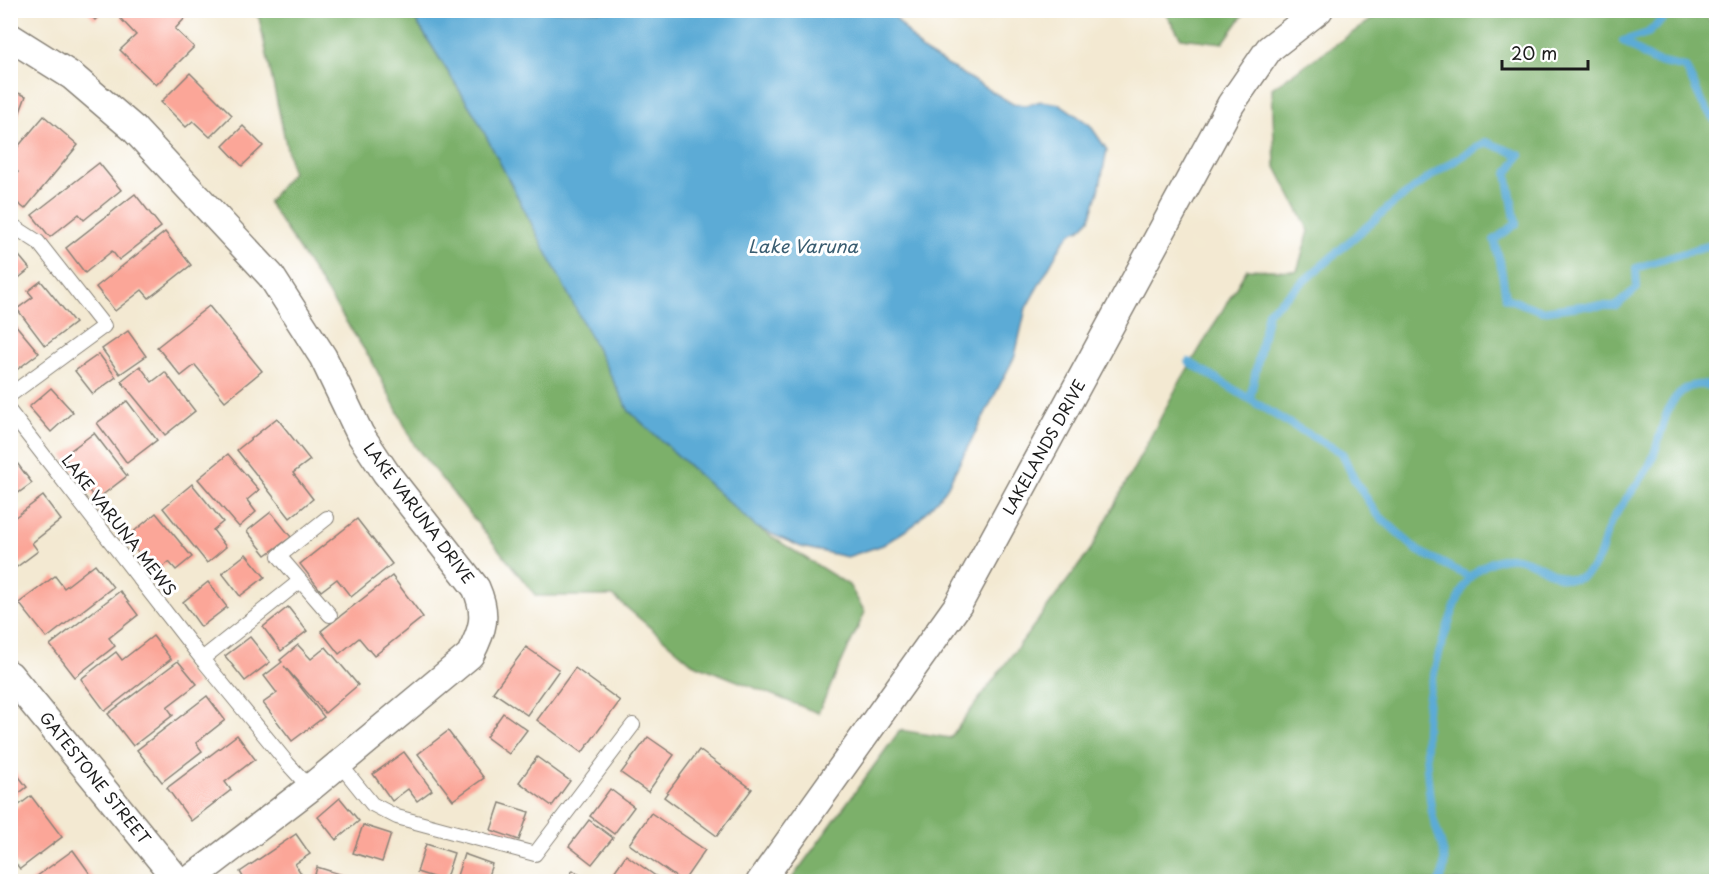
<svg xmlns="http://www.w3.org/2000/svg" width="1727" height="892" font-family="'Playpen Sans',sans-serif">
	<rect width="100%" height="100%" fill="#fff"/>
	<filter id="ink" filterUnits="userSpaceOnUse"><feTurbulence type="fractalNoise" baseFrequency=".0167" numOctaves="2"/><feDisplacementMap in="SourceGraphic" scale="12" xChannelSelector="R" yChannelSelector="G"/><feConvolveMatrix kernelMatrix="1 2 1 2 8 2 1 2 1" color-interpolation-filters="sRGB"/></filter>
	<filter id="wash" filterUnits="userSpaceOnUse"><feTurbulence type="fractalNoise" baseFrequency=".008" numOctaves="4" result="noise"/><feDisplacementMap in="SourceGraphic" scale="24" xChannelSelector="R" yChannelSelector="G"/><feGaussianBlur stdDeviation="1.35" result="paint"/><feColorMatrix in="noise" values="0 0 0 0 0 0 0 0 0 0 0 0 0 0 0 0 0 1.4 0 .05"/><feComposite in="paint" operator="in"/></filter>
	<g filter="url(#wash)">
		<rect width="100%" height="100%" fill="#f3e9d2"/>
		<g fill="#7cb06b" stroke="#4c6644" stroke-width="1.5">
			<path d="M252,11H410L475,115L756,527L849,585L865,612L818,713L692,663L613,596H536L415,446L373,363L268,202L292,172L259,18Z"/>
			<path d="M1164,11H1246L1223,43L1181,38Z"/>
			<path d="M1701,11L1716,27V881H790L900,730L950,738L1091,549L1178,385L1247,269L1297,271L1309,231L1275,165L1272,88L1377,16L1390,11Z"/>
		</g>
		<path fill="#5cabd6" stroke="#3c6479" stroke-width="1.5" d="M410,11H890L922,50L1013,104L1027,105L1041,101L1060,104L1090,125L1107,150L1099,191L1090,219L1080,229L1071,233L1062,244L1026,308L1015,356L945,491L914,525L883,545L847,557L801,547L756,527L629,411L475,115Z"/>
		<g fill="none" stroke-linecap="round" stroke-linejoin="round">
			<g stroke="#5cabd6" stroke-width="8">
				<path d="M1661,10L1666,16L1648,33L1623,41L1653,61L1686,68L1703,104L1716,122"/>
				<path d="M1189,362L1285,421L1342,453L1354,479L1376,513L1418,551L1470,577"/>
				<path d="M1250,399L1268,312L1394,203L1441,169L1486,142L1520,155L1507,174L1516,224L1494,240L1500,261L1506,298L1542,311L1580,306H1616L1637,288L1636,268L1716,243"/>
				<path d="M1439,882C1451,861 1440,842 1434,821C1431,811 1430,800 1429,790C1425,752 1423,713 1433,677C1438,655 1457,590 1471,576C1482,565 1500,556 1516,558C1548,562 1573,603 1598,559C1603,550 1604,539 1608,529C1618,505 1638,487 1650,464C1660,444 1663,408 1679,394C1690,383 1703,383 1716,388"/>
			</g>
		</g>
		<g id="blocks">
			<g fill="#fba698">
				<path d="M86,10H105L95,20Z"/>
				<path d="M127,10H179L186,17L175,29L194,47L156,85L120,50L136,35L120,18Z"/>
				<path d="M190,73L232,115L210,137L193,121L186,127L161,102Z"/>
				<path d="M10,90L26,96L11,136H10Z"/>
				<path d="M44,116L78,145L25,209L10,197V180L18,172L10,166V156Z"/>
				<path d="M243,126L263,146L242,166L223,146Z"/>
				<path d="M99,163L121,190L84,220L79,214L50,237L32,215Z"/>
				<path d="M135,194L161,227L119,260L112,251L85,273L66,248Z"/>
				<path d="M165,232L191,265L149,298L142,290L115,311L96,287Z"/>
				<path d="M10,245L30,269L10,285Z"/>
				<path d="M41,281L75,323L45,346L17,309L33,297L28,291Z"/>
				<path d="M209,306L262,371L225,401L195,365L181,376L157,347Z"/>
				<path d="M14,323L39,353L10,375V325Z"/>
				<path d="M128,331L146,356L120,374L102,349Z"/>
				<path d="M99,354L116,377L93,394L75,371Z"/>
				<path d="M140,366L152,382L165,372L195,411L165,435L121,381Z"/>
				<path d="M51,388L73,412L51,432L29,407Z"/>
				<path d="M127,401L157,440L127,463L97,423Z"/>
				<path d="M277,418L310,460L293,473L313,499L290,518L237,450Z"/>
				<path d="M94,433L127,476L96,500L63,456Z"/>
				<path d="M228,454L259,490L247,500L256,512L239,527L198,479Z"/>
				<path d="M14,459L32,483L10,499V461Z"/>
				<path d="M192,484L223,522L213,530L226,547L207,563L163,508Z"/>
				<path d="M43,496L61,520L32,543L38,551L10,572V521Z"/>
				<path d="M271,512L291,537L266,555L247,531Z"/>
				<path d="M156,513L192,557L176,570L169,562L155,573L126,538Z"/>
				<path d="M357,519L392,564L351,597L337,579L321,591L300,564Z"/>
				<path d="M246,554L265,577L240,596L222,573Z"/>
				<path d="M95,564L113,587L47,638L19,603L55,576L64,588Z"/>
				<path d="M392,576L423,617L374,656L359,638L339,654L321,631Z"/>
				<path d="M208,582L227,607L201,627L183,602Z"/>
				<path d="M120,591L138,615L109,638L115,646L75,677L50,645Z"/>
				<path d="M288,607L307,631L281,651L263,627Z"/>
				<path d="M153,636L171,659L105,711L81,679L116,652L122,660Z"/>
				<path d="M250,637L270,662L245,681L225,656Z"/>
				<path d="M298,645L311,659L326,647L358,685L325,713L284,666L324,717L292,741L263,703L277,693L264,676L282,662L280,660Z"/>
				<path d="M526,647L559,670L527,715L493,692Z"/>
				<path d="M178,661L197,684L167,707L173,715L133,746L108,714Z"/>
				<path d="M575,668L620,701L582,753L537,720Z"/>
				<path d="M207,696L225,720L196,743L202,751L162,782L137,750Z"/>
				<path d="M503,713L527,730L509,754L486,737Z"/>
				<path d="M448,731L484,778L453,800L418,754Z"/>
				<path d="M237,735L255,759L225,782L231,790L191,821L167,788Z"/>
				<path d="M648,737L674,755L648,792L621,773Z"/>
				<path d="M699,750L752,789L717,836L664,797Z"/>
				<path d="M404,752L432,790L417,801L408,789L392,801L373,774Z"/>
				<path d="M537,757L570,781L552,806L519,782Z"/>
				<path d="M10,765L27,787L10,800Z"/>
				<path d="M610,789L634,807L614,834L590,816Z"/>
				<path d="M31,796L62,837L20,869L10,856V812Z"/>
				<path d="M340,798L359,821L336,840L318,817Z"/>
				<path d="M500,803L529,812L519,840L491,830Z"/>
				<path d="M651,813L705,850L683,882L629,844Z"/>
				<path d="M589,820L613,838L592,864L569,846Z"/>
				<path d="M363,825L391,834L382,862L353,853Z"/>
				<path d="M296,834L310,854L295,864L304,878L298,882H246L240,872Z"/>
				<path d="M426,844L454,853L445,881L417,872Z"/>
				<path d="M73,850L96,882H29Z"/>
				<path d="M464,854L492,864L486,882H455Z"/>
				<path d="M626,855L664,882H607Z"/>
				<path d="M317,867L362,881V882H313Z"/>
				<path d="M573,870L590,882H565Z"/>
			</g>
		</g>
	</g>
	<g filter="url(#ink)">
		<use href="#blocks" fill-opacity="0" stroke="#888277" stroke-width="1.5"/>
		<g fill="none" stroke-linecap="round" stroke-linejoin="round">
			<defs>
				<g id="lane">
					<path d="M10,224L38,242L104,326L10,395"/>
					<path d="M10,412L202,659L288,764L310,788"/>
					<path d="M327,518L279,556L330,615"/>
					<path d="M202,659L300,581"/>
					<path d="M339,763L372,804L397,817L535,854L633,725"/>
				</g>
				<g id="street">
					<path d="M10,37L72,76L134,129L271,276L323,357L360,434L386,473L476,588C488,615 483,630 470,655L310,788L187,882"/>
					<path d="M10,675L179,882"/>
					<path d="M760,882L958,605L1231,104L1269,49L1319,10"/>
				</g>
			</defs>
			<use href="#lane" stroke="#888277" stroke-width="16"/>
			<use href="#street" stroke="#888277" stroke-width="30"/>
			<use href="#lane" stroke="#fff" stroke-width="14"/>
			<use href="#street" stroke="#fff" stroke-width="27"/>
		</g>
	</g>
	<g text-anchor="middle" stroke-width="6" stroke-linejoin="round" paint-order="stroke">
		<g font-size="16" fill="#1c1c1c" stroke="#fff">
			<text transform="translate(1044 447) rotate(-61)" y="6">LAKELANDS DRIVE</text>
			<text transform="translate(419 513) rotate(53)" y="6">LAKE VARUNA DRIVE</text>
			<text transform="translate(119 525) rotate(52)" y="6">LAKE VARUNA MEWS</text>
			<text transform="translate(95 778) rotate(51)" y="6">GATESTONE STREET</text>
		</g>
		<g font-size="18" font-style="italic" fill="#395c70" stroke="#fff">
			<text x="803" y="253">Lake Varuna</text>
		</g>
	</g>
	<rect width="1727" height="892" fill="none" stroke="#fff" stroke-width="36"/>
	<path d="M1502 60v9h86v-9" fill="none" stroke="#1c1c1c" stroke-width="3"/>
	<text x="1511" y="60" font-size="18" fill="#1c1c1c" stroke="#ffffff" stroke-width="4.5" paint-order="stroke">20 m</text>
</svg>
